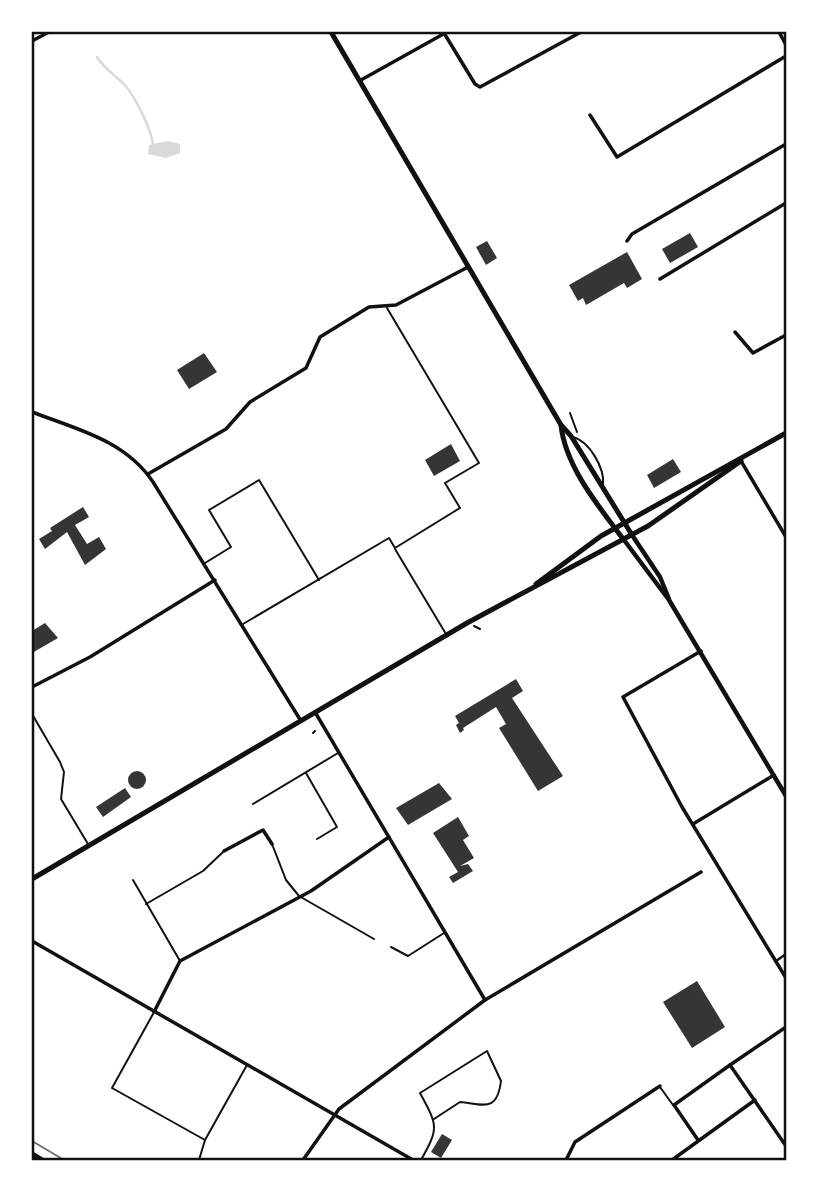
<svg xmlns="http://www.w3.org/2000/svg" width="818" height="1192" font-family="Lato,sans-serif">
	<rect width="100%" height="100%" fill="#fff"/>
	<path fill="#d9d9d9" d="M168,141L180,144V153L166,158L148,154L149,145Z"/>
	<g fill="none" stroke-linecap="round" stroke-linejoin="round">
		<path stroke="#d9d9d9" stroke-width="2.5" d="M97,57C105,70 114,74 124,84C135,96 151,129 153,144"/>
	</g>
	<g fill="#353535">
		<path d="M690,233L698,247L670,263L662,249Z"/>
		<path d="M487,241L497,258L486,265L476,247Z"/>
		<path d="M627,252L642,279L627,288L624,283L586,305L583,298L578,301L569,285Z"/>
		<path d="M204,353L217,372L189,389L177,370Z"/>
		<path d="M451,444L460,461L434,476L425,460Z"/>
		<path d="M673,459L681,472L654,488L647,475Z"/>
		<path d="M83,507L89,517L75,525L87,544L99,537L106,549L85,565L67,532L45,549L39,539L52,531L50,528Z"/>
		<path d="M45,623L58,638L32,653V631Z"/>
		<path d="M516,679L523,691L512,698L563,776L538,791L499,728L506,724L496,707L463,728L464,730L460,733L456,725L459,723L455,716Z"/>
		<circle cx="137" cy="780" r="9"/>
		<path d="M439,783L452,799L408,825L396,808Z"/>
		<path d="M125,788L131,797L103,817L96,807Z"/>
		<path d="M458,817L469,836L463,840L474,858L460,866L468,864L473,871L453,883L449,877L458,872L433,833Z"/>
		<path d="M697,981L725,1027L692,1048L663,1002Z"/>
		<path d="M442,1134L452,1140L441,1158L431,1152Z"/>
	</g>
	<g fill="none" stroke-linecap="round" stroke-linejoin="round">
		<g stroke="#111" stroke-width="2">
			<path d="M570,413L577,432"/>
			<path d="M474,626L480,629"/>
			<path d="M313,733L315,731"/>
		</g>
		<g stroke="#111" stroke-width="2">
			<path d="M573,437C589,441 605,468 603,485"/>
			<path d="M395,549L446,634"/>
			<path d="M205,563L231,547L209,510L259,480L319,580"/>
			<path d="M243,624L389,538L395,548L460,508L445,483L479,463L387,308"/>
			<path d="M32,714L60,762L64,772L61,799L88,844"/>
			<path d="M306,773L337,827L317,839"/>
			<path d="M253,804L338,753"/>
			<path d="M272,844L286,880L299,896L374,939"/>
			<path d="M133,880L180,961"/>
			<path d="M146,904L203,871L223,852"/>
			<path d="M391,947L408,956L444,933"/>
			<path d="M153,1014L112,1088L205,1140"/>
			<path d="M660,1087L673,1105"/>
			<path d="M199,1160L205,1140L247,1065"/>
			<path d="M421,1160C439,1128 438,1126 420,1093L487,1051L501,1081C497,1113 483,1104 460,1102L434,1119"/>
		</g>
		<path stroke="#111" stroke-width="2.5" d="M776,961L786,954"/>
		<g stroke="#111" stroke-width="3.5">
			<path d="M779,32L786,45"/>
			<path d="M444,33L475,84L480,87L581,32"/>
			<path d="M32,41L49,32"/>
			<path d="M361,80L447,32"/>
			<path d="M590,115L617,157L786,56"/>
			<path d="M627,241L632,234L786,144"/>
			<path d="M660,279L786,203"/>
			<path d="M735,332L753,353L786,335"/>
			<path d="M32,412C76,429 125,440 153,482L301,721"/>
			<path d="M741,461L786,537"/>
			<path d="M148,474L226,429L250,402L306,368L320,337L369,307L396,305L468,267"/>
			<path d="M701,651L623,697L682,807L786,978"/>
			<path d="M32,687L90,657L215,580"/>
			<path d="M315,712L485,1000"/>
			<path d="M693,824L774,775"/>
			<path d="M224,851L263,830L272,844"/>
			<path d="M32,941L413,1160"/>
			<path d="M154,1012L180,961L311,891L389,837"/>
			<path d="M730,1065L786,1027"/>
			<path d="M698,1140L674,1105L730,1065L786,1146"/>
			<path d="M303,1160L339,1109L485,1000L701,872"/>
			<path d="M566,1160L575,1142L660,1086"/>
			<path d="M672,1160L755,1100"/>
		</g>
		<g stroke="#111" stroke-width="4.5">
			<path d="M632,535L660,577L669,599"/>
			<path d="M624,540L669,600L786,796"/>
		</g>
		<g stroke="#111" stroke-width="5">
			<path d="M331,32L561,425L571,436L632,535"/>
			<path d="M561,425C565,466 599,507 624,540"/>
			<path d="M536,584L601,536L786,433"/>
			<path d="M32,879L467,623L648,526L741,461"/>
		</g>
		<path stroke="#111" stroke-width="5" d="M32,1154L42,1160"/>
		<path stroke="#707070" stroke-width="2" d="M32,1141L64,1160"/>
	</g>
	<rect width="818" height="1192" fill="none" stroke="#ffffff" stroke-width="66"/>
	<rect x="33" y="33" width="752" height="1126" fill="none" stroke="#111" stroke-width="2.5"/>
</svg>
